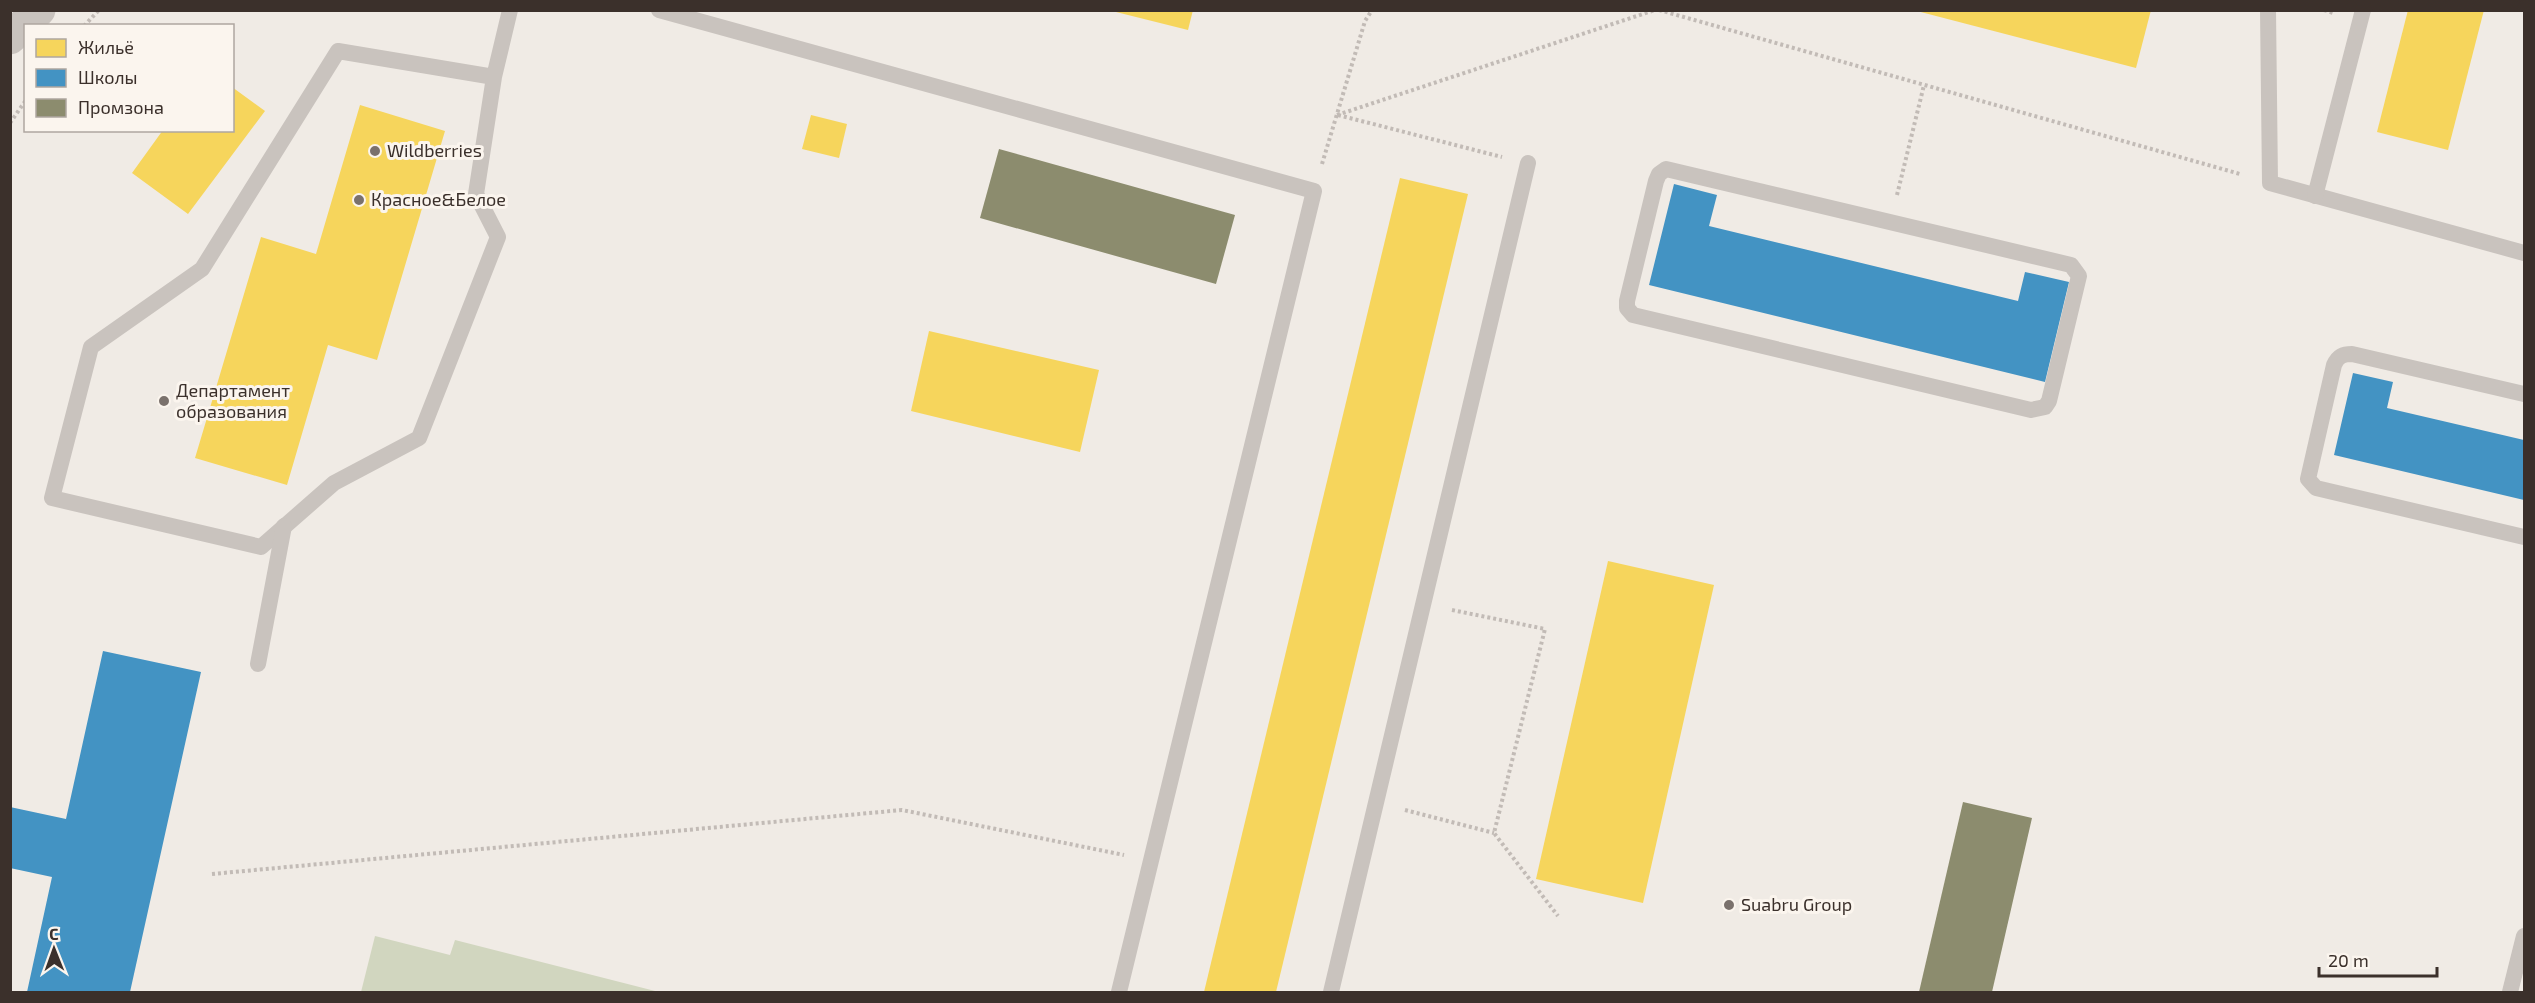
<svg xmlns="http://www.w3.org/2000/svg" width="2535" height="1003" font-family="'Exo 2',sans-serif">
	<rect width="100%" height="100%" fill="#f0ebe5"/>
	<path fill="#d1d6bf" d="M375,936L450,955L455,940L659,992H361Z"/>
	<g fill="#f6d55c">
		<path d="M1108,10H1193L1188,30Z"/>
		<path d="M1913,10H2151L2136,68Z"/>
		<path d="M2408,10H2484L2448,150L2377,132Z"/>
		<path d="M232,87L265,111L188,214L132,173L163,130H232Z"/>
		<path d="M360,105L445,131L377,360L328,345L287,485L195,458L261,237L316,254Z"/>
		<path d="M811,115L847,124L839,158L802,149Z"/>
		<path d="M1400,178L1468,194L1276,992H1204Z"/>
		<path d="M929,331L1099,370L1080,452L911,411Z"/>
		<path d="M1608,561L1714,585L1643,903L1536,879Z"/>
	</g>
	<g fill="#4393c3">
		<path d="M1674,184L1717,195L1709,226L2018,301L2025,272L2069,282L2045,382L1649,285Z"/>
		<path d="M2353,373L2393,382L2387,408L2524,440V500L2334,455Z"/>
		<path d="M103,651L201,672L130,992H27L52,877L10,868V807L66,819Z"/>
	</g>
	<g fill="#8c8c6e">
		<path d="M999,149L1235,215L1216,284L980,218Z"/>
		<path d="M1963,802L2032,818L1992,992H1919Z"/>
	</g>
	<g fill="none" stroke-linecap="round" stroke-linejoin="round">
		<g stroke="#c2bbb6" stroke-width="4" stroke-dasharray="3 3" stroke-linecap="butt">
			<path d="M1659,10L2240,174"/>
			<path d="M2324,10L2333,13"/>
			<path d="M84,26L99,10"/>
			<path d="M1337,115L1655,10"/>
			<path d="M1338,115L1502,157"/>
			<path d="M10,123L26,100"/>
			<path d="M1322,164L1365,21L1372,10"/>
			<path d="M1897,195L1924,85"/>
			<path d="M1452,610L1545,629L1494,833L1558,916"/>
			<path d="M1405,810L1494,833"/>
			<path d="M212,874L902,810L1124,855"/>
		</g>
		<g stroke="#c9c3be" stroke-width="16">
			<path d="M659,10L1314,191L1119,992"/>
			<path d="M2268,10L2270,183L2524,253"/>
			<path d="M494,77L476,194L498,237L419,438L334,483L261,547L52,498L91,347L202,269L338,51L494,77L510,10"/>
			<path d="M1666,169L2071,265L2079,276L2049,401L2045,407L2031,410L1633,315L1627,308V301L1656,181L1659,174Z"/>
			<path d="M2315,196L2363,10"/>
			<path d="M2524,394L2352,354C2343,354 2338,356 2334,365L2308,479L2316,488L2524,537"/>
			<path d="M258,664L284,526"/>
			<path d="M1331,992L1528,163"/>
			<path d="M2510,992L2524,936"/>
		</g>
		<path stroke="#c9c3be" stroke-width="33" d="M10,38L39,10"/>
	</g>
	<g fill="#7a716c" stroke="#fbf5ee" stroke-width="2">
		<circle cx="375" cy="151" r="6"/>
		<circle cx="359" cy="200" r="6"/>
		<circle cx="164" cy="401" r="6"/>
		<circle cx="1729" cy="905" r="6"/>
	</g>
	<g text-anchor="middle" stroke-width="6" stroke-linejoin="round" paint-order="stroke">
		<g font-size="18" fill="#3b302b" stroke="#fbf5ee" text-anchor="start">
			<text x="387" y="157">Wildberries</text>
			<text x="371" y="206">Красное&amp;Белое</text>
			<text x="176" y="397">Департамент<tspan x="176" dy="21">образования</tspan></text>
			<text x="1741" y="911">Suabru Group</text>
		</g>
	</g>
	<rect width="2535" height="1003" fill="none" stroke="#3b302b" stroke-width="24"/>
	<rect x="24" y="24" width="210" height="108" fill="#fbf5ee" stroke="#aea6a0" stroke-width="1.5"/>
	<rect x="36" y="39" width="30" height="18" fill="#f6d55c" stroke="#aea6a0" stroke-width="1.5"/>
	<text x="78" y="54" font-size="18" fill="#3b302b">Жильё</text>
	<rect x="36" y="69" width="30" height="18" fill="#4393c3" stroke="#aea6a0" stroke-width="1.5"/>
	<text x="78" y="84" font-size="18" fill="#3b302b">Школы</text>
	<rect x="36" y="99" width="30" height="18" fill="#8c8c6e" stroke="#aea6a0" stroke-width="1.5"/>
	<text x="78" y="114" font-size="18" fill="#3b302b">Промзона</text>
	<g transform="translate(54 949) rotate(359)" stroke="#fbf5ee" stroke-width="4.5" paint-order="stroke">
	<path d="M0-4.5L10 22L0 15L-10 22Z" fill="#3b302b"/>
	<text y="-9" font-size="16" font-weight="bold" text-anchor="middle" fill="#3b302b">С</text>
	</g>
	<path d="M2319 967v9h118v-9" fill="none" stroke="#3b302b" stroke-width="3"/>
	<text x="2328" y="967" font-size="18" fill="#3b302b" stroke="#fbf5ee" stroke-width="4.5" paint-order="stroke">20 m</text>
</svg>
